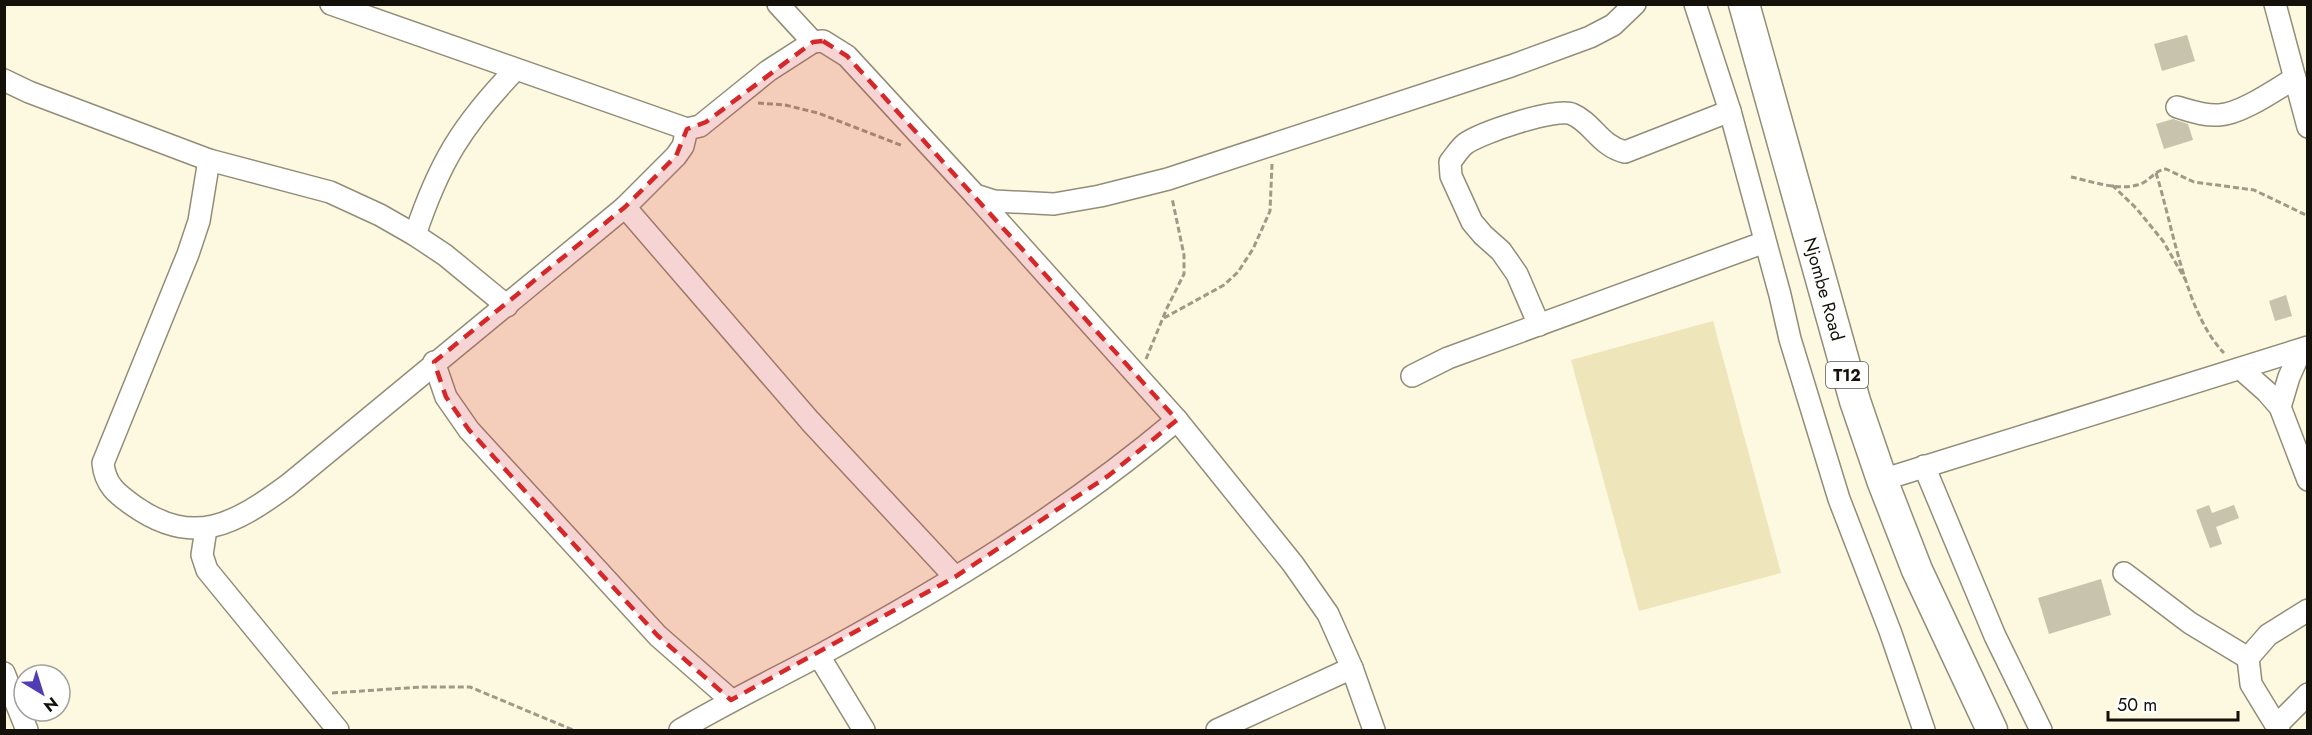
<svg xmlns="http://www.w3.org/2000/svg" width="2312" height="735" font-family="Jost,sans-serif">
	<rect width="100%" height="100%" fill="#fdf8e0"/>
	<path fill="#eee5bb" d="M1713,321L1781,573L1639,611L1571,360Z"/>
	<g fill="#c8c3ad">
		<path d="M2187,35L2195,61L2162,71L2154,44Z"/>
		<path d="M2173,119L2188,124L2193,140L2164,149L2156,124Z"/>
		<path d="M2286,295L2292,316L2275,321L2269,301Z"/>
		<path d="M2209,505L2212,513L2234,505L2239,518L2216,527L2222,544L2210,548L2196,510Z"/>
		<path d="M2101,579L2111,615L2049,634L2038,598Z"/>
	</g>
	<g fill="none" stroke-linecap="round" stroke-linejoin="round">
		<defs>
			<g id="minor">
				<path d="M331,4L687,129L700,126L768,71L813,42L823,41L847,56L975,195L994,201L1054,204L1100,196L1168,179L1511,66L1590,37L1613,25L1635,4"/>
				<path d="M778,4L813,42"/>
				<path d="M1695,4L1730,111L1780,295L1790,339L1839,499L1890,631L1924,730"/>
				<path d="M2275,4L2308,127"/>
				<path d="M4,80L29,92L209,160L330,192L380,215L415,235L445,255L507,306"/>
				<path d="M2177,107C2191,111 2204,116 2219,115C2241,114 2275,90 2295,78"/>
				<path d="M209,160L199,221L188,254L103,463C105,485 117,494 134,506C194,548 235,524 288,485L625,207L676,156L683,146L687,129"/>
				<path d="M975,195L1177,420L1293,564L1328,614L1352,668L1374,730"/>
				<path d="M625,207L810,421L955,577"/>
				<path d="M415,235C439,163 462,125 515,70"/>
				<path d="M1539,325L1517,274L1501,251L1483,235L1472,222L1451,176L1450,162C1455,156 1459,149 1465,144C1480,133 1556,107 1572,114C1593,123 1600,146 1625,152L1730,111"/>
				<path d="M434,362L446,397L469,430L658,636L731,700"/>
				<path d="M2241,369L2267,392L2280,407L2308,480"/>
				<path d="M1412,376L1448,358L1765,242"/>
				<path d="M2280,407L2289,377L2301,350"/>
				<path d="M1924,466L1995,636L2041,730"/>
				<path d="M1882,480L2308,347"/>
				<path d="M206,529L202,555L207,570L338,730"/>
				<path d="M2124,573L2190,623L2248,658"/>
				<path d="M819,656L864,730"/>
				<path d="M4,673L27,730"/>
				<path d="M2276,726L2308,694"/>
				<path d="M680,730C726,703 773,680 820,655C945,587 1068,512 1177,420"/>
				<path d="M1217,730L1352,668"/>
				<path d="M2279,730L2251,684L2248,658L2268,635L2308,610"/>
			</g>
			<g id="highway">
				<path id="s1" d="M1744,4L1855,401L1882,480L1917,570L1992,730"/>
			</g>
		</defs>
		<use href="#minor" stroke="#928d78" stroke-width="24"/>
		<use href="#highway" stroke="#928d78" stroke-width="33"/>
		<g stroke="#9d9a88" stroke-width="3" stroke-dasharray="6 3" stroke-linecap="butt">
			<path d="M758,103L785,105L818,113L903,146"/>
			<path d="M2156,173C2173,226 2185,313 2224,353"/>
			<path d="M2071,177C2091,181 2117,191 2137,185C2149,183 2154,170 2166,169L2194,182L2254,190L2308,216"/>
			<path d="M2112,185L2136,208L2163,241L2185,279"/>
			<path d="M1164,318L1224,285L1238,272L1253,249L1270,211L1272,164"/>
			<path d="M1146,359L1167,308L1184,274V255L1172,198"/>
			<path d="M332,693L421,687H470L573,730"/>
		</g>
		<use href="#minor" stroke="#fff" stroke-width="21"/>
		<use href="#highway" stroke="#fff" stroke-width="30"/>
	</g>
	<path fill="#d62828" fill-opacity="0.2" stroke="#d62828" stroke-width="4.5" stroke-dasharray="12 8" stroke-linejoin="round" d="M823,41L847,56L1177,420L1108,476L955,577L731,700L658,636L469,430L446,397L434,362L625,207L676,156L687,129L706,122L813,42Z"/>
	<g text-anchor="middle" stroke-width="5" stroke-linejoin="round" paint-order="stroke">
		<rect fill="#fff" stroke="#5a5853" stroke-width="1.5" x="1826" y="362" width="42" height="26" rx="4.5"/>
		<g font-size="16" font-weight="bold" fill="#131109">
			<text x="1847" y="381">T12</text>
		</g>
		<g font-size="18" fill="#131109" stroke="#fff">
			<text dy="6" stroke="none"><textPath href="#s1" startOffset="296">Njombe Road</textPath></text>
		</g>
	</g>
	<rect width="2312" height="735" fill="none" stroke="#131109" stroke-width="12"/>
	<g transform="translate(42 693) rotate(142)"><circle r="28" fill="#ffffff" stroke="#a1a09d" stroke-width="1.5"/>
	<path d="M0-4.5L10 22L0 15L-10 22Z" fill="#503db4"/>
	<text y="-9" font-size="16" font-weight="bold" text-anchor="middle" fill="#131109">N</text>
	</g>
	<path d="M2108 711v9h130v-9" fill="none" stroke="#131109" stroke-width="3"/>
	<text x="2117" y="711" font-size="18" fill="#131109" stroke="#ffffff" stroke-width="4.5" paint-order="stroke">50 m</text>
</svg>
